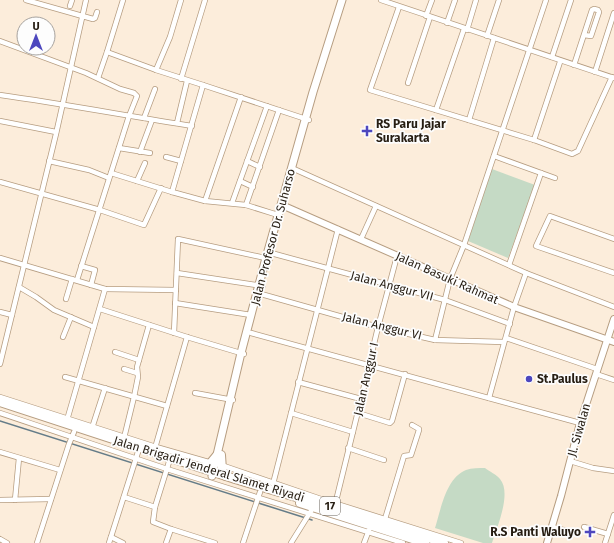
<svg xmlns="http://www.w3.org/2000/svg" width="614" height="543" font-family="'Fira Sans',sans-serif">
	<rect width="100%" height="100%" fill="#fceddb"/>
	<g fill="#c5dac5">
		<path d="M492,169L535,185L508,258L468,241Z"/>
		<path d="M485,468C489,471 497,475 500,479C512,493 497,527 492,543H483L435,528C441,509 446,478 466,470C472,468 479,468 485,468Z"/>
	</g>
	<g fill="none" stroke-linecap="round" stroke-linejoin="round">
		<path stroke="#657c88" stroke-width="1.5" d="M0,421L312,520"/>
		<defs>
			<g id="street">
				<path d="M26,0L93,19L95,18L97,12"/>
				<path d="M123,0L107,52L156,70L203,85"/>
				<path d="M381,0L614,78"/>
				<path d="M70,6L72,0"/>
				<path d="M399,7L370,90L534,140L572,154L578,151L612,77"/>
				<path d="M426,16L432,0"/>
				<path d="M447,23L455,0"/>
				<path d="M467,30L476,0"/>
				<path d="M487,36L499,0"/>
				<path d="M0,41L86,73L120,89L134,93L137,96L129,116L77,280"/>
				<path d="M552,57L571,0"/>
				<path d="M574,65L592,10L594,9L598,10L599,12L591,36L584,35"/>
				<path d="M156,70L170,37L181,0"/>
				<path d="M595,72L614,13"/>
				<path d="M98,78L107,52"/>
				<path d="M181,79L205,0"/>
				<path d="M408,83L430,17"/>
				<path d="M0,95C64,104 128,116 192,126"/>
				<path d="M436,110L464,29"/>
				<path d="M144,118L155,89"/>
				<path d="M469,120L494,38"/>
				<path d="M0,121L56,132"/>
				<path d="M177,123L187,81"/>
				<path d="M534,140L560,62"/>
				<path d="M119,148L150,153"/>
				<path d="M140,152L152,120"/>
				<path d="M494,156L555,178"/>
				<path d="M166,157L181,161"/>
				<path d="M49,161L89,170L109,178"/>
				<path d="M247,161L260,167"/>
				<path d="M294,169L526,273L614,307"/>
				<path d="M111,173L172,192"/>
				<path d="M137,181L145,163"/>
				<path d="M240,181L253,187"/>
				<path d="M0,182L100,210L144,225L161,188"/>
				<path d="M205,201L241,97"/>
				<path d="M232,203L267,106"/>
				<path d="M246,205L279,110"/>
				<path d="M278,215L246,205L205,201L172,192L203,85L309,120"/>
				<path d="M361,239L376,206"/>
				<path d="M614,239L550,216L536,246L614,273"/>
				<path d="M271,253L445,300L510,324"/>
				<path d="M0,258L105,289L176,290"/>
				<path d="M509,265L541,173"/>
				<path d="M81,266L95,270L91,285"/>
				<path d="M177,273L263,286"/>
				<path d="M19,287L36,297L54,310L94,327"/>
				<path d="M261,294L378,327L435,340L504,342"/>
				<path d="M66,299L72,279"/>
				<path d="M175,303L251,315"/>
				<path d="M100,309L187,337L244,354"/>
				<path d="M0,312L12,315"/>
				<path d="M174,333L178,239L270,259"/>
				<path d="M251,333L580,423"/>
				<path d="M63,337L71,317"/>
				<path d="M506,338L597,369"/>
				<path d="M435,340L450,279L464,245L546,0"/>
				<path d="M115,352L139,360"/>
				<path d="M0,364L56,134L86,0"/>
				<path d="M124,369L137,373"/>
				<path d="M596,374L614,380"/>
				<path d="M65,377L167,406"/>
				<path d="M298,382L361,399"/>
				<path d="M195,393L233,400"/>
				<path d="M0,397L156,447L212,463"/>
				<path d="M489,398L514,307L526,273"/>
				<path d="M0,413L167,469L403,543"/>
				<path d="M291,413L353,432"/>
				<path d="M358,413L390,423L392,421L405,374"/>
				<path d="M67,420L105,289"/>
				<path d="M92,428L105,388"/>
				<path d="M124,438L134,397L138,377L137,367L149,325"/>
				<path d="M155,448L187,337"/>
				<path d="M348,448L384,460"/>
				<path d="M0,452L60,470"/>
				<path d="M570,461L593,468L614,471"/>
				<path d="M221,465L318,498L461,543"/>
				<path d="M273,484L338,229"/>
				<path d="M124,497L155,507L153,522L171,529L166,543"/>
				<path d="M0,500L51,499"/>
				<path d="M15,500L19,458"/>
				<path d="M335,505L361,399L378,327L397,256"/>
				<path d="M155,507L169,462"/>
				<path d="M385,519L404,456L411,455L419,430V429L412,425"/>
				<path d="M552,527L567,531"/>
				<path d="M584,527L608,534"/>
				<path d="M171,529L215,543"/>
				<path d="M111,537L123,543"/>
				<path d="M0,539L7,543"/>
				<path d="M37,543L69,444L74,432"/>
				<path d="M109,543L138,452"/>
				<path d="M243,543L260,492"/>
				<path d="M291,543L311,511"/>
				<path d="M364,543L369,530"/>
				<path d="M605,543L614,515"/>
			</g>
			<g id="secondary">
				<path d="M284,206L514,307L614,342"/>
				<path d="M547,543L561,496L580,423L614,319"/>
			</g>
			<path id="primary" d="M212,476L241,353L266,258L313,92L342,0"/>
			<g id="highway">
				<path d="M0,402L235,479L357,515L444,543"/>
				<path d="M221,455L222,470L226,476"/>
				<path d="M201,467L209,465L218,454"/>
				<path d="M300,503L425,543"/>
			</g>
		</defs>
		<use href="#street" stroke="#b69d81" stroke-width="6"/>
		<use href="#secondary" stroke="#b69d81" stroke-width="8"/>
		<use href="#primary" stroke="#b69d81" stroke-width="9"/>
		<use href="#highway" stroke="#b69d81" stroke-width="10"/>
		<use href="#street" stroke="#fff" stroke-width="4.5"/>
		<use href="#secondary" stroke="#fff" stroke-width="6"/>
		<use href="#primary" stroke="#fff" stroke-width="7"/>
		<use href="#highway" stroke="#fff" stroke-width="8"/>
	</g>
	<g fill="#4d47be" stroke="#fdfdfd" stroke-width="1.5">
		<path d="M365 125h4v4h4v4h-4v4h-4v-4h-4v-4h4z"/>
		<circle cx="529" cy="379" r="4"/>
		<path d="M588 526h4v4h4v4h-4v4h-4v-4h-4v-4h4z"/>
	</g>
	<g text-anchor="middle" stroke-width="3.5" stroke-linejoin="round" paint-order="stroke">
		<rect fill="#fdfdfd" stroke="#666058" stroke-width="1" x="320" y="497" width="20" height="18" rx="3"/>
		<g font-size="11" font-weight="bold" fill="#261d12">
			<text x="330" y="510">17</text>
		</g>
		<g font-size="12" font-weight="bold" fill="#261d12" stroke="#fdfdfd" text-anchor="start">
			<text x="376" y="128">RS Paru Jajar<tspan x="376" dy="14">Surakarta</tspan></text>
			<text x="537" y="383">St.Paulus</text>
			<text x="581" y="536" text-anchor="end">R.S Panti Waluyo</text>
		</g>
		<g font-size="12" fill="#261d12" stroke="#fdfdfd">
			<text transform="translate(273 237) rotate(-75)" y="4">Jalan Profesor Dr. Suharso</text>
			<text transform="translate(447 278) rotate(24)" y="4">Jalan Basuki Rahmat</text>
			<text transform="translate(392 286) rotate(15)" y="4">Jalan Anggur VII</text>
			<text transform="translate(382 326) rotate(14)" y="4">Jalan Anggur VI</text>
			<text transform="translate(366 379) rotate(-77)" y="4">Jalan Anggur I</text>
			<text transform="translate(579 430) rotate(-74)" y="4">Jl. Siwalan</text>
			<text transform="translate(209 469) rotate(17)" y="4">Jalan Brigadir Jenderal Slamet Riyadi</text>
		</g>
	</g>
	<g transform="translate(36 36)"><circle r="19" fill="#fdfdfd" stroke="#a7a39f"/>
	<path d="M0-3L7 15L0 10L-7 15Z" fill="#4d47be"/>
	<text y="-6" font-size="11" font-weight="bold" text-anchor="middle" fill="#261d12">U</text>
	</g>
</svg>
